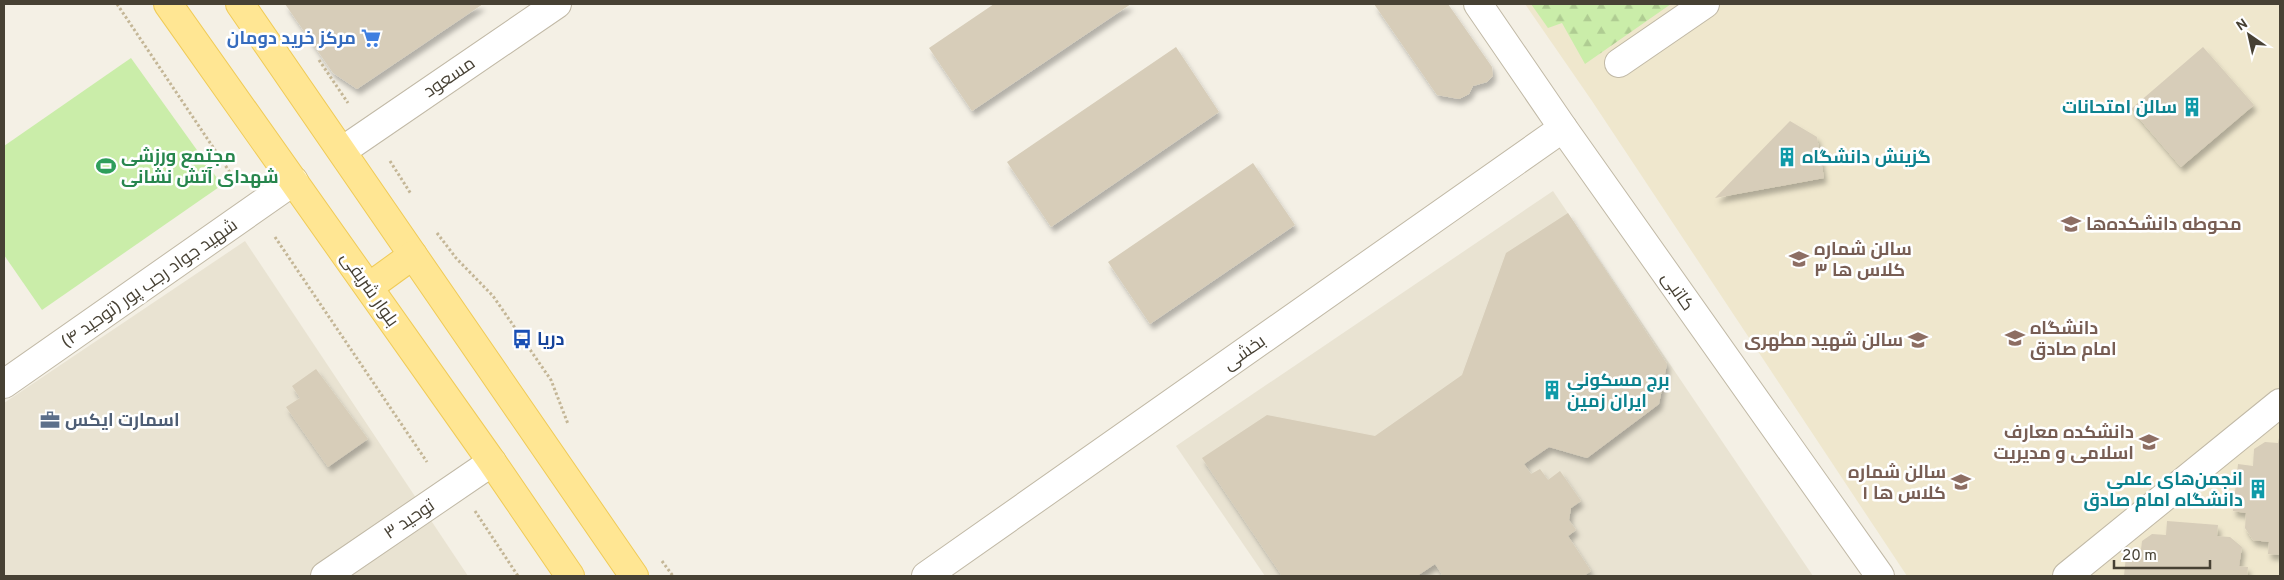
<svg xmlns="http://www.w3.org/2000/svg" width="2284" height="580" font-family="Overpass,Cairo,sans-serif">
	<defs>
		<pattern id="forest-firs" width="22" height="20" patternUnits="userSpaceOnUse" patternTransform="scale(1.25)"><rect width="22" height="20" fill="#caeda9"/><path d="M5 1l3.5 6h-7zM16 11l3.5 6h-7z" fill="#afcc92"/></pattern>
		<filter id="shadow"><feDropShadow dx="3" dy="5.5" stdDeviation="2.5" flood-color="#0004"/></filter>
	</defs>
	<rect width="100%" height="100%" fill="#f4f0e5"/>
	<g fill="#e9e3d2">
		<path d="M1553,191L1813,576H1265L1176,446Z"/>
		<path d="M245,241L468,576H4V403Z"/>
	</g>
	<path fill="#efe7cd" d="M1525,4H2280V576H1907L1592,101Z"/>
	<path fill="url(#forest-firs)" d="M1531,4H1671L1585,64L1562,23L1548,28Z"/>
	<path fill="#caeda9" d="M131,58L222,185L42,310L4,255V146Z"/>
	<g fill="#d7cdb9" filter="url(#shadow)">
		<path d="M285,4H483L357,89L333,73Z"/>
		<path d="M994,4H1131L972,111L929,48Z"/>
		<path d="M1374,4H1448L1492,67L1493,76L1487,82L1473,86L1469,94L1459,99L1437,95Z"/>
		<path d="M1176,47L1219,112L1051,227L1007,162Z"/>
		<path d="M2203,47L2254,105L2181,167L2131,109Z"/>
		<path d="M1790,121L1817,137L1824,178L1715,198Z"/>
		<path d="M1253,163L1295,225L1150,324L1108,262Z"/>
		<path d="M1568,213L1667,364L1659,404L1587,458L1549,447L1524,464L1531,474L1540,469L1548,480L1560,471L1581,501L1571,508L1569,520L1576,530L1568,536L1591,571L1584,576H1443L1435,564L1417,576H1282L1202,458L1267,415L1375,436L1462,375L1506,253Z"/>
		<path d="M316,369L368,439L328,467L286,407L300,398L292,386Z"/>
		<path d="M2279,438H2280V555L2268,554L2269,542L2253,540L2245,528L2246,513L2233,511L2238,464L2253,466L2254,449L2265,442L2278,443Z"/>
		<path d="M2167,521L2218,525L2217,536L2230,537L2242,547L2239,566L2248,567L2247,576H2124L2126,556L2140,558L2142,541L2152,534L2166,535Z"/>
	</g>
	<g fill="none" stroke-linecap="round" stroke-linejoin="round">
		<defs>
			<g id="minor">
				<path d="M1478,4L1563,128L1880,576"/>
				<path d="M1619,63L1705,4"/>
				<path d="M342,151L557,4"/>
				<path d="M4,384L294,181"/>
				<path d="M325,576L492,462"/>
				<path d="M926,576L1563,128"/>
				<path d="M2067,576L2280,403"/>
			</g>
			<g id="major">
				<path d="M168,4L492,462L570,576"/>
				<path d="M240,4L634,576"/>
				<path d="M369,287L413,255"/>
			</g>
		</defs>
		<use href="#minor" stroke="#c1b9a6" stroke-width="30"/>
		<use href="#major" stroke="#f0cb57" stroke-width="30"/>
		<g stroke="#c4b696" stroke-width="3" stroke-dasharray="2.5 2.5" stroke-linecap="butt">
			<path d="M117,4L231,174"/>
			<path d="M319,60L348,103"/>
			<path d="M390,161L411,194"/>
			<path d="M437,233L456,258L493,296L551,380L568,424"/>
			<path d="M275,237L427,462"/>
			<path d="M475,511L518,576"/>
			<path d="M662,561L673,576"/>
		</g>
		<use href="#minor" stroke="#fff" stroke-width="28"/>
		<use href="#major" stroke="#ffe693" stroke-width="28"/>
	</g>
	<defs>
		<symbol id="supermarket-bare" viewBox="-9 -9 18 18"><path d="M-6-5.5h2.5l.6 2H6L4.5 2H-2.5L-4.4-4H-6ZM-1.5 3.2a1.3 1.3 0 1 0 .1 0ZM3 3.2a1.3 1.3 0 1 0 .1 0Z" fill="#3f7fe0" stroke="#fff" stroke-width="2.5" paint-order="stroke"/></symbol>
		<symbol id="building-bare" viewBox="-9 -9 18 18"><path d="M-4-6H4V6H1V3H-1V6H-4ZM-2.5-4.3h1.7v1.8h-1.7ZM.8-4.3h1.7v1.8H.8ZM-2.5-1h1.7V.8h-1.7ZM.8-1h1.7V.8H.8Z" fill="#0f9aa8" stroke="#fff" stroke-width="2.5" paint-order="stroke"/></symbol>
		<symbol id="stadium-bare" viewBox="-9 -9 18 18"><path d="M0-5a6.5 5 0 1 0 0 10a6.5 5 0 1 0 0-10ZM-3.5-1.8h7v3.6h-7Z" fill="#2e9e5b" stroke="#fff" stroke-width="2.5" paint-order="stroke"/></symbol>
		<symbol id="university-bare" viewBox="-9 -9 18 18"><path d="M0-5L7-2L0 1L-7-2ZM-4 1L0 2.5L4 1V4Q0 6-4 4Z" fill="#8d6e63" stroke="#fff" stroke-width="2.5" paint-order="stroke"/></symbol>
		<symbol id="bus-bare" viewBox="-9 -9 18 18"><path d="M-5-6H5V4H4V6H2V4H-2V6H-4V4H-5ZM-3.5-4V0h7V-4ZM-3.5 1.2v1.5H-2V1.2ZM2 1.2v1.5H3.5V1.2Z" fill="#1a4fb4" stroke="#fff" stroke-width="2.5" paint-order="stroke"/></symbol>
		<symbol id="office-bare" viewBox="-9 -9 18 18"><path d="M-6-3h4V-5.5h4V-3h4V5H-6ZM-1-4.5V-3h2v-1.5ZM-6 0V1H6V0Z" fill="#5c6f8a" stroke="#fff" stroke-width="2.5" paint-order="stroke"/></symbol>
	</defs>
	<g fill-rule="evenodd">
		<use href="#supermarket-bare" x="357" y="24" width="28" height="28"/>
		<use href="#building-bare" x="2178" y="93" width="28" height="28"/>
		<use href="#building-bare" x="1773" y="143" width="28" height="28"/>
		<use href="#stadium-bare" x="92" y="152" width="28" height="28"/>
		<use href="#university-bare" x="2057" y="210" width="28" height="28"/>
		<use href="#university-bare" x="1785" y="245" width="28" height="28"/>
		<use href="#university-bare" x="2001" y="324" width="28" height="28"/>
		<use href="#bus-bare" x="508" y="325" width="28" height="28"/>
		<use href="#university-bare" x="1904" y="326" width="28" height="28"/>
		<use href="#building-bare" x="1538" y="376" width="28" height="28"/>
		<use href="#office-bare" x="36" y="406" width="28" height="28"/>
		<use href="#university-bare" x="2135" y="428" width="28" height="28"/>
		<use href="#university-bare" x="1947" y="468" width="28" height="28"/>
		<use href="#building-bare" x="2244" y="475" width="28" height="28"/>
	</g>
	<g text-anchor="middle" stroke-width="5" stroke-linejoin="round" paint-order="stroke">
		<g font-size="18" font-weight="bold" fill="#366cbe" stroke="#fff" text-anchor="end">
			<text x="356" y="44">مرکز خرید دومان</text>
		</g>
		<g font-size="18" fill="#474134" stroke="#fff">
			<text transform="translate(449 77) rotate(-34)" y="6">مسعود</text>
			<text transform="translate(149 283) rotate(-35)" y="6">شهید جواد رجب پور (توحید ۴)</text>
			<text transform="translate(370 289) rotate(55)" y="6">بلوار شریفی</text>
			<text transform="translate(1678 291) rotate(55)" y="6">کاتبی</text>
			<text transform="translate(1244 352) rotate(-35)" y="6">بخشی</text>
			<text transform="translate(409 519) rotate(-34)" y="6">توحید ۳</text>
		</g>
		<g font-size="18" font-weight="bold" fill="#0d838f" stroke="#fff" text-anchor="end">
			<text x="2177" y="113">سالن امتحانات</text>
			<text x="1802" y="163" text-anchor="start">گزینش دانشگاه</text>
			<text x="1567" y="386" text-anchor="start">برج مسکونی<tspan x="1567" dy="21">ایران زمین</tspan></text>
			<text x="2243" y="485">انجمن‌های علمی<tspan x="2243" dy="21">دانشگاه امام صادق</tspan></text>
		</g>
		<g font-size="18" font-weight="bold" fill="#27864d" stroke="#fff" text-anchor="start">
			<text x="121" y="162">مجتمع ورزشی<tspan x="121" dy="21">شهدای آتش نشانی</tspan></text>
		</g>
		<g font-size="18" font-weight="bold" fill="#785e54" stroke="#fff" text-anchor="start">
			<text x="2086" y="230">محوطه دانشکده‌ها</text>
			<text x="1814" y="255">سالن شماره<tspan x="1814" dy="21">۳ کلاس ها</tspan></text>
			<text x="2030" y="334">دانشگاه<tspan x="2030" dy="21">امام صادق</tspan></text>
			<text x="1903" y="346" text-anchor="end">سالن شهید مطهری</text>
			<text x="2134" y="438" text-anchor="end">دانشکده معارف<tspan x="2134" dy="21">اسلامی و مدیریت</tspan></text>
			<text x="1946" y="478" text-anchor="end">سالن شماره<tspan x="1946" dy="21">۱ کلاس ها</tspan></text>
		</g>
		<g font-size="18" font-weight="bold" fill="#164399" stroke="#fff" text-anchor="start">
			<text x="537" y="345">دریا</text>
		</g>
		<g font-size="18" font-weight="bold" fill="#4e5e75" stroke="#fff" text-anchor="start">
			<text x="65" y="426">اسمارت ایکس</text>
		</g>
	</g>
	<rect width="2284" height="580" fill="none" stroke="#474134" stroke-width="10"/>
	<g transform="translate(2249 35) rotate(326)" stroke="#ffffff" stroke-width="4" paint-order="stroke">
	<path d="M0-4L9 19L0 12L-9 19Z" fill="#474134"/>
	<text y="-8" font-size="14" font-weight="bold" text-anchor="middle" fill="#474134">N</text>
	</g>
	<path d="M2114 560v8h96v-8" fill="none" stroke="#474134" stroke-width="2.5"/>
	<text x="2122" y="560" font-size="15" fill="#474134" stroke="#ffffff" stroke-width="4" paint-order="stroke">20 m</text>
</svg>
